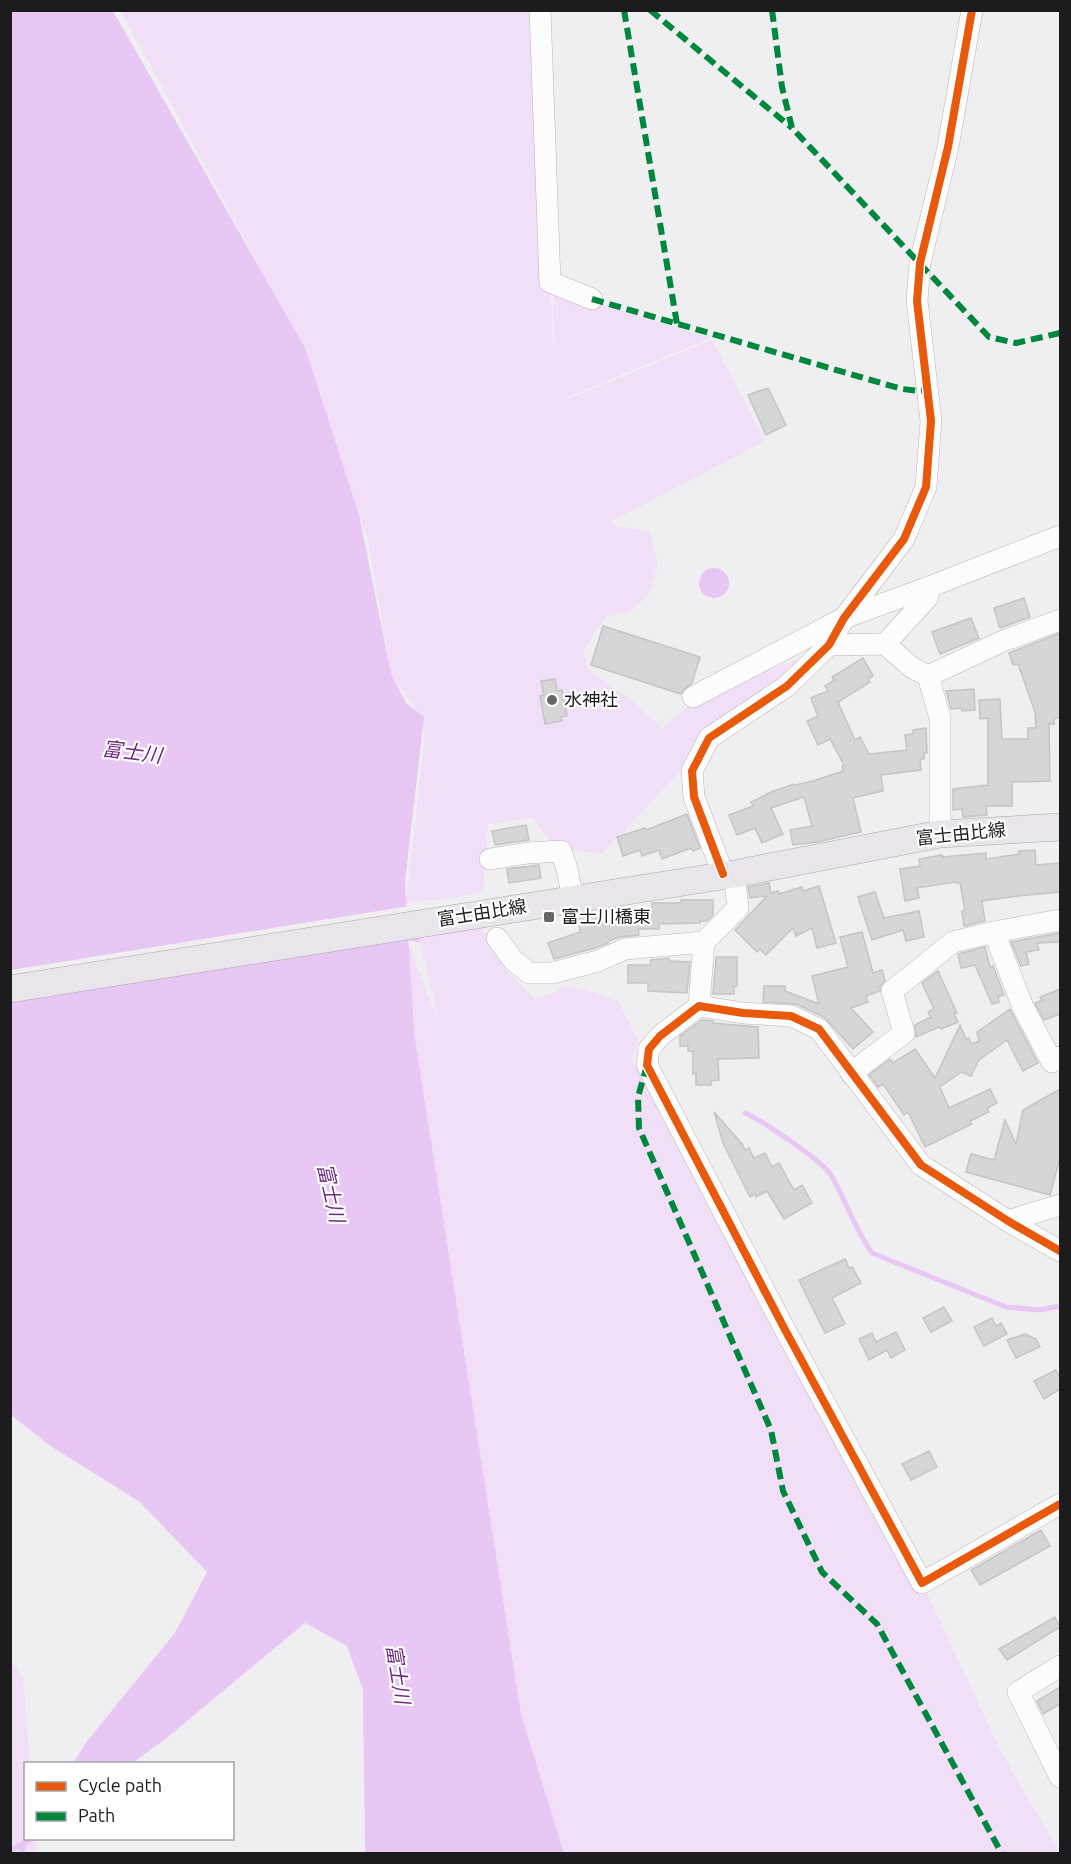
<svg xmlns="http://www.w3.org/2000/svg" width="1071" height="1864" font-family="Ubuntu,'Noto Sans JP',sans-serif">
	<rect width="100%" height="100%" fill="#efeef0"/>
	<g fill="#f0dff7">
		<path d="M121,11H540L554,371L553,290L710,338L568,397V399L712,340L765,441L612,521L613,525L650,532L658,565L647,597L629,611L605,617L583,650L589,671L634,702L662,728L709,689L809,656L687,765L601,854L555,847L533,818L488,824L483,891L447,899L406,902L424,747V722L391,674L368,539L287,317Z"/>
		<path d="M480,925L504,968L535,999L549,995L563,986L586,990L619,1002L639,1043L631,1058L783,1326L922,1583L1000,1750L1060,1853H553L422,1315L408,943L439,1023L418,934Z"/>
		<path d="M10,1659L23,1678L30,1763L26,1764V1838L36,1839L37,1853H11Z"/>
	</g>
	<g fill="#e8c7f4">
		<path d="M10,11H113L305,348L359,515L391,674L406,703L424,717L405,881L414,1033L521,1715L564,1853H365L363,1690L347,1646L305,1623L164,1740L132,1763H73L87,1741L175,1633L207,1572L140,1502L49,1445L11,1415Z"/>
		<circle cx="714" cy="583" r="15"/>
	</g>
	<path fill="#efeef0" d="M409,906L411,935L11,999V970Z"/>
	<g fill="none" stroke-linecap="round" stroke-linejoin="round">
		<g stroke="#e8c7f4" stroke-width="5">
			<path d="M407,936L417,940"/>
			<path d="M745,1113C761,1120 824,1162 831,1175C846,1201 855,1229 872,1253L1006,1307L1040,1310L1060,1306"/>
			<path d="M10,1851L33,1838"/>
			<path d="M20,1854L24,1845"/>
		</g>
	</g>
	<g fill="#d6d5d7" stroke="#c5c4c6" stroke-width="1.5">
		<path d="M768,388L786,425L766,435L748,395Z"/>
		<path d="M1024,598L1030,617L1000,628L994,608Z"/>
		<path d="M971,618L979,638L940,654L932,632Z"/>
		<path d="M603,626L700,657L692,683L683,690L681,694L591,665Z"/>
		<path d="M1060,633V717L1054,719V724H1049L1050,781L1012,782V806H986L987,815L963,817L962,809L953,810V789L988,785V718L980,719L979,700L1000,699L1002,739H1028V728H1036L1035,712L1018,664L1013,665L1009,653Z"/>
		<path d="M863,658L873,676L868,679L870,682L838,702L855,740L860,737L869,754L907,750L905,735L913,734V730L926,728L927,753H924V759L920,760L921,770L881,775L883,791L853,798L861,832L817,842L793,845L790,830L812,826L804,797L771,808L783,834L762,843L755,828L737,835L729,815L753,806L751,802L771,792L794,784L795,785L813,781L843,771L842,766L844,765L830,739L818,745L807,721L818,716L811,698L828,691L825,686L834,680L832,677Z"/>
		<path d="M555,679L557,691L562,690L567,716L561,717L562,721L545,724L540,696L544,695L541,681Z"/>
		<path d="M974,689L975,710L962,711L961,708L951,709L946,691Z"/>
		<path d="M687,814L700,848L693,851L691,848L662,859L659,850L642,856L640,850L623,856L617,837L645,828L646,830Z"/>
		<path d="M526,825L529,840L495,845L492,831Z"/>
		<path d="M1035,850L1036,865L1060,863V892L1018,896L982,901L985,921L964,926L962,911L965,910L960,883H956L955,882L917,888L919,898L905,901L900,869L920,866L919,859L942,855V857L986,853V859L1019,854V851Z"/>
		<path d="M539,865L541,878L509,883L507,869Z"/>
		<path d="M769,883L771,893L778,891L779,894L802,887L803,891L819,886L836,943L817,948L812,928L796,936L793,928L766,955L760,949L757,952L735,930L767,896L750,898L748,887Z"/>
		<path d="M875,892L884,918L919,911L924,937L906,941L903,930L872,940L858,897Z"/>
		<path d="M681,900H713V915L707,921H700V923L659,924V929H638L639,935L620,937L608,941V943L595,948L554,959L548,943L580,932L578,917L601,914L602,924L628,920L627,915L652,911V903H681Z"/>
		<path d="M862,932L873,973L882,970L885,980L880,987V991L866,996L868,1002L851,1008L873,1032L853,1049L824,1017L796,1004L763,1002L764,986H785V991L819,1004L812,976L848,967L840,937Z"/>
		<path d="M1060,933V942L1037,943L1039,950L1026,952L1029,964L1021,966L1011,942Z"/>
		<path d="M985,947L990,967L993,966L1004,995L998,997L999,1002L992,1004L975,965L961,968L958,954Z"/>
		<path d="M716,957H737V986H734V994H713Z"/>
		<path d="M669,958V961L690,962L687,993L648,991V983H628V965H650L651,960Z"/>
		<path d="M938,971L957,1013L954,1014L958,1022L941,1029L939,1027L916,1037L915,1025L931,1017L928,1012L934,1009L922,983Z"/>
		<path d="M1060,989V1014L1044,1020L1035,1003L1042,1000L1040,997Z"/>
		<path d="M1010,1009L1038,1063L1023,1071L1007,1040L979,1060L971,1076L961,1072L940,1087L949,1108L990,1089L997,1103L987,1108L989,1112L970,1121L972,1124L925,1147L908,1112L904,1115L883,1084L878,1087L869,1075L890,1059L893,1063L915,1049L935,1078L960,1025L966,1039L969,1038L971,1044L979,1041L977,1032Z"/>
		<path d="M702,1020L713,1021V1023L758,1027L759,1058L718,1059L719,1080L711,1081V1085H696V1073L693,1074V1051H688V1046H680V1036Z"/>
		<path d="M1060,1089V1158L1050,1195L966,1172L971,1154L994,1160L1005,1120L1016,1144L1023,1110Z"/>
		<path d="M714,1112L742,1144L745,1150L749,1148L754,1158L765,1153L772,1167L779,1163L794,1190L802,1185L812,1203L784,1219L767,1191L756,1197L755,1194L750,1197L723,1143Z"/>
		<path d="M845,1259L849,1268L852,1267L861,1283L832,1298L845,1324L825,1333L799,1280Z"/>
		<path d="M944,1307L952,1321L931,1332L923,1318Z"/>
		<path d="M992,1318L996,1326L1001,1323L1007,1334L984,1346L974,1327Z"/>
		<path d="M896,1332L905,1350L891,1358L887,1350L869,1360L859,1339L872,1333L876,1342Z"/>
		<path d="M1025,1334L1036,1339L1040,1347L1016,1358L1007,1340Z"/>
		<path d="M1056,1370L1060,1377V1389L1044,1399L1034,1381Z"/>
		<path d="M929,1451L937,1467L911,1480L902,1464Z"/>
		<path d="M1041,1530L1050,1546L980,1585L971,1570Z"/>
		<path d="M1055,1617L1060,1627L1007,1660L999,1649Z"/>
		<path d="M1060,1687V1704L1043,1714L1037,1701Z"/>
	</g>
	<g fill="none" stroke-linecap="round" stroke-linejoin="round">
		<defs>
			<g id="minor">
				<path d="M540,10L550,282L592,299"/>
				<path d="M885,644L928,597L929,587"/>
				<path d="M829,645L885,644L911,667L928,676"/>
				<path d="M693,697L844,618L929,587L1060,536"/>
				<path d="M940,834V718L928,676L1003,641L1060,620"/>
				<path d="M490,859L528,853L561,851L567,869L573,899"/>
				<path d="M723,874L694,797L692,771L709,738L787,686L829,645L844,618L904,539L926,487L931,421L917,301L920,263L948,147L972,10"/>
				<path d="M994,932L1023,1007L1052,1062L1060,1057"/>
				<path d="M497,938L513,960L529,973H552L598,961L625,949L704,942"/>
				<path d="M699,1006L704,942L738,908L734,874"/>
				<path d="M851,1073L904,1033L892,991L953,942L994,932L1060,920"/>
				<path d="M1008,1221L1060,1205"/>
				<path d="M1060,1251L1008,1221L921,1165L819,1029L791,1016L743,1013L699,1006L660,1036L649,1049L647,1065L783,1326L922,1583L1060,1504"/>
				<path d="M1060,1666L1018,1692L1060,1777"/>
			</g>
			<path id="major" d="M10,989L734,874L940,834L1060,827"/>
		</defs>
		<use href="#minor" stroke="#b8b7b8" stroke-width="22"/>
		<use href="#major" stroke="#aca3af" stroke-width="28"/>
		<use href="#minor" stroke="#fdfcfd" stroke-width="21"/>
		<use href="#major" stroke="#eae5ed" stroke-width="27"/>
		<g stroke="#00873e" stroke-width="6" stroke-dasharray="12 6" stroke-linecap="butt">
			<path d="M624,10L677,324"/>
			<path d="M650,10L792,128"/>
			<path d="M772,10L782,87L792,128L989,337L1016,343L1060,333"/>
			<path d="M592,299L902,389L919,391L928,390"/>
			<path d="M647,1065L638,1097L639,1128L771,1430L783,1491L822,1572L877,1624L1002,1854"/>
		</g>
		<defs>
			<g id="cycleway">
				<path d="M723,874L694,797L692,771L709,738L787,686L829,645L844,618L904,539L926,487L931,421L917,301L920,263L948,147L972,10"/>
				<path d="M1060,1251L1008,1221L921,1165L819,1029L791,1016L743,1013L699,1006L660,1036L649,1049L647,1065L783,1326L922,1583L1060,1504"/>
			</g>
		</defs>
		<use href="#cycleway" stroke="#fff" stroke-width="11"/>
		<use href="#cycleway" stroke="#e8590c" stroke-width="8"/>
	</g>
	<g fill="#666567" stroke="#fff" stroke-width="2">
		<circle cx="552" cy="700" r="6"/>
		<rect x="543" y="911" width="12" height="12" rx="3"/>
	</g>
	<g text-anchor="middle" stroke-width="4.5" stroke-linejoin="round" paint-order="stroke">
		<g font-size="18" fill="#1c1b1d" stroke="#fff" text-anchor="start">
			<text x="564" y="706">水神社</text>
			<text x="561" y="923">富士川橋東</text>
		</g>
		<g font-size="18" fill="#1c1b1d" stroke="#fff">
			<text transform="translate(961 834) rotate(-6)" y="6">富士由比線</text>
			<text transform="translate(482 913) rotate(-9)" y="6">富士由比線</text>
		</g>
		<g font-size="20" font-style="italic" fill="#702a85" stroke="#fff">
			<text transform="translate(132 752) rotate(7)" y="7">富士川</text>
			<text transform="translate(331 1193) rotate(77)" y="7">富士川</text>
			<text transform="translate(398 1674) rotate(81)" y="7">富士川</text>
		</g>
	</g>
	<rect width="1071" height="1864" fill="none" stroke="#1c1b1d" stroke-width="24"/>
	<rect x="24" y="1762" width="210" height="78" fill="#ffffff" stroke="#a4a4a5" stroke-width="1.5"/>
	<rect x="36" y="1782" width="30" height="9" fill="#e8590c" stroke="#a4a4a5" stroke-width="1.5"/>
	<text x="78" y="1792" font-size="18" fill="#1c1b1d">Cycle path</text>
	<rect x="36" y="1812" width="30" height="9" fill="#00873e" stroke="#a4a4a5" stroke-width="1.5"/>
	<text x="78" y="1822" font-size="18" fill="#1c1b1d">Path</text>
</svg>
